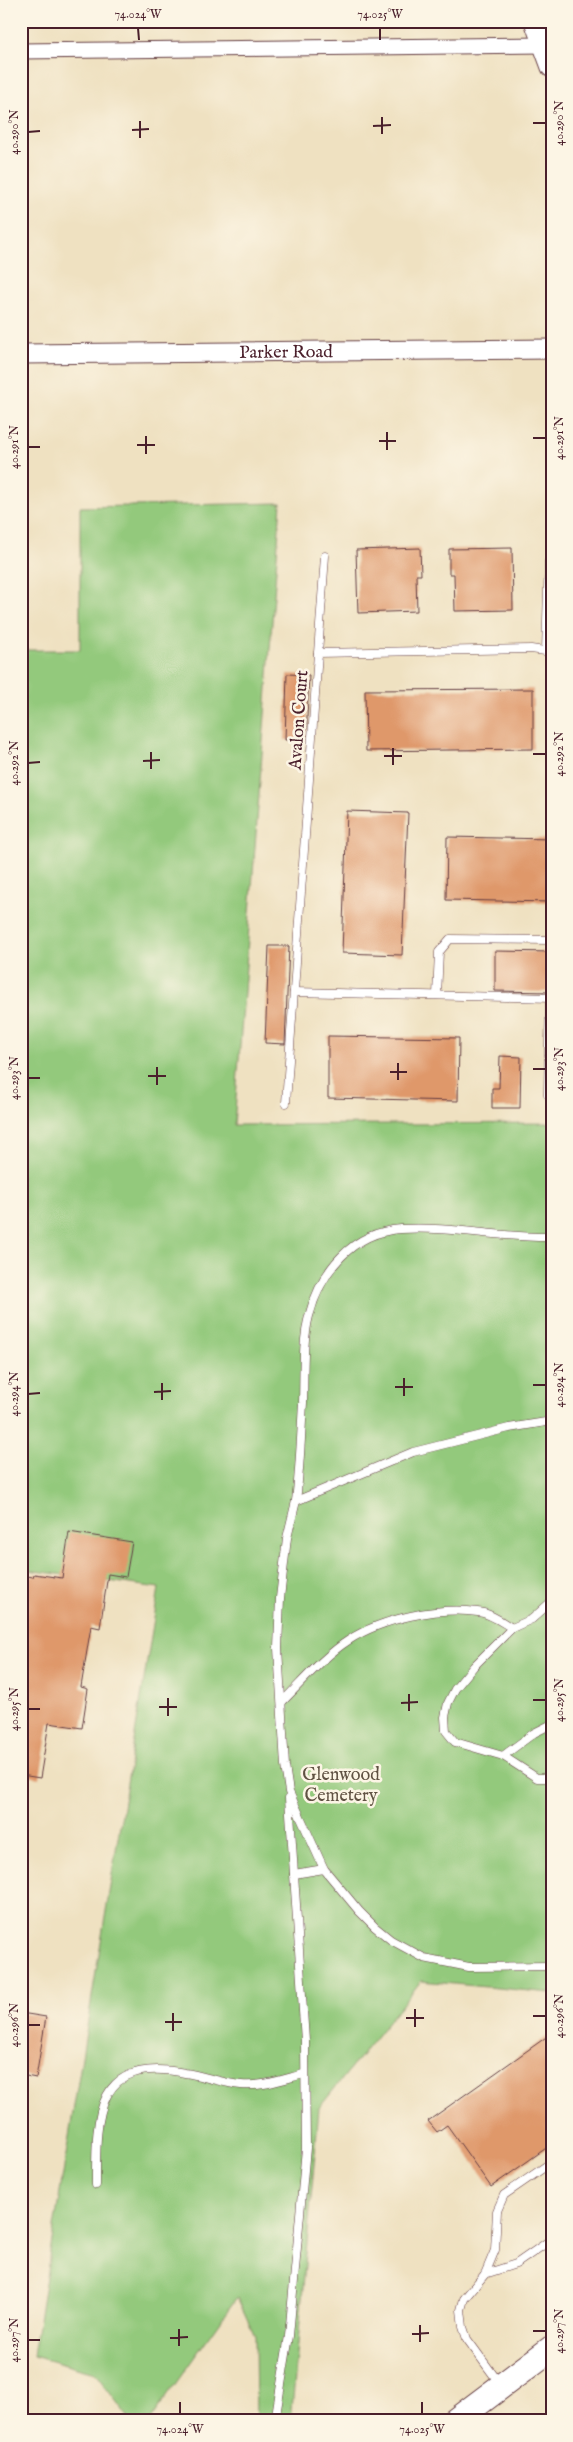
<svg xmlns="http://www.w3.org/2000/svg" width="573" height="2442" font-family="'IM FELL English',serif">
	<rect width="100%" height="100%" fill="#fcf5e5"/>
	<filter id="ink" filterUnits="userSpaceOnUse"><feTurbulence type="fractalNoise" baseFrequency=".02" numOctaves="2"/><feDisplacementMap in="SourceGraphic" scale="10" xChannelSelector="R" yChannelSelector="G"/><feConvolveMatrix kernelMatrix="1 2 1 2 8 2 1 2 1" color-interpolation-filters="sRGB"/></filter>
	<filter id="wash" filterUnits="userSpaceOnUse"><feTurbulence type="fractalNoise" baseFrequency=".0096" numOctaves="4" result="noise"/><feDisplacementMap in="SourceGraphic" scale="20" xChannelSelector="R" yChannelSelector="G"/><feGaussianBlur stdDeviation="1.12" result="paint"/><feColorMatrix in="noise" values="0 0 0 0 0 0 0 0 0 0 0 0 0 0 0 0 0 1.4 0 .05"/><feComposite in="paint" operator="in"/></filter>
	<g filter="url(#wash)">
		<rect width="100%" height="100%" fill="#efe1c1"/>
		<path fill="#93c97b" stroke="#6e7453" d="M281,503L234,1125L552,1123V1993L421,1981L319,2108L291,2421H256L255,2336L237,2297L149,2421H131L95,2373L33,2356L159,1588L21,1569V650H80V507Z"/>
		<g id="blocks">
			<g fill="#df986a">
				<path d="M420,548L421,575H416L417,611L358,613L356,550Z"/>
				<path d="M512,548L513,610L455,611L454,574H449V549Z"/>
				<path d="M287,674L309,675L306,740H285Z"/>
				<path d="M533,689V749L366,751L365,690Z"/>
				<path d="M347,811L408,813L402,955L342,953Z"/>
				<path d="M447,837L552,839V902L446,900Z"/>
				<path d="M269,946H289L285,1044L265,1043Z"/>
				<path d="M495,951L552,952V992L495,991Z"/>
				<path d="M328,1036L459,1038L458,1101L328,1098Z"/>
				<path d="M500,1056L521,1057L520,1108H492V1088H499Z"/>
				<path d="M69,1532L132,1542L126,1577L108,1574L100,1628L91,1626L81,1687L88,1689L82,1728L49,1723L40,1778L21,1775V1575L33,1577L34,1574L62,1578Z"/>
				<path d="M21,2013L46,2017L36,2078L21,2075Z"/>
				<path d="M552,2033V2144L491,2187L447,2125L437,2132L428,2121Z"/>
			</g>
		</g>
	</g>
	<g filter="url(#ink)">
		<use href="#blocks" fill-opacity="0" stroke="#633c42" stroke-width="1"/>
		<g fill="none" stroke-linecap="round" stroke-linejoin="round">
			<defs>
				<g id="service">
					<path d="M546,650L549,561"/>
					<path d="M318,653L325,556"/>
					<path d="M294,992L552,998"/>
					<path d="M437,995L439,952L450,939L552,940"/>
					<path d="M550,998L548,1095H552"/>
					<path d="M286,1103L318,653L531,649L552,652"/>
					<path d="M552,1421L509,1428L413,1452L296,1501L287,1538L280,1598L278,1648L285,1766L289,1792L324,1869L359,1911L375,1927L391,1940L424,1958L469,1967L552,1966"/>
					<path d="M296,1501C300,1468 301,1436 303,1403C304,1375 302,1343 309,1316C321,1271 352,1232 401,1229C451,1226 501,1238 552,1237"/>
					<path d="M552,1601L532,1619L512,1628L474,1666L455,1689L448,1703L445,1717L446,1731L455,1742L503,1756L537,1778H552"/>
					<path d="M282,1702C303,1681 324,1656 349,1640C381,1619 439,1606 478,1612C490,1613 502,1622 512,1628"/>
					<path d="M503,1756L534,1733L552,1724"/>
					<path d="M294,1874L324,1869"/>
					<path d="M96,2185C96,2117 94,2055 185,2073C204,2076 222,2083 241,2085C263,2087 284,2079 304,2074"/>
					<path d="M485,2274L516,2264L552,2239"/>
					<path d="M500,2384L467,2339L463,2327L461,2310L464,2299L485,2274L495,2250L497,2211L504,2195L552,2162"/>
					<path d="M275,2421L289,2336L306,2148L305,2041L289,1798"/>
				</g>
				<path id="minor" d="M21,51L544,45"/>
				<g id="tertiary">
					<path id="s1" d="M21,354L552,349"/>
				</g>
				<path id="secondary" d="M535,21L552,67"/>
				<path id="trunk" d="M455,2421L552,2348"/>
			</defs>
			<use href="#service" stroke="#633c42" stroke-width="9"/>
			<use href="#minor" stroke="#633c42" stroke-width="17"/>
			<use href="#tertiary" stroke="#633c42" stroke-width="21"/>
			<use href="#secondary" stroke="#633c42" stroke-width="23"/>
			<use href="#trunk" stroke="#633c42" stroke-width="27"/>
			<use href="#service" stroke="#fff" stroke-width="8"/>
			<use href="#minor" stroke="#fff" stroke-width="15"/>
			<use href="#tertiary" stroke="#fff" stroke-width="19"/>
			<use href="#secondary" stroke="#fff" stroke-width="21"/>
			<use href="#trunk" stroke="#fff" stroke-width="25"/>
		</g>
	</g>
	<path fill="none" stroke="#4a1f2b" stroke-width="2" d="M138,28L139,40M380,28V40M382,117V134M140,121V138M533,123H546M373,126L391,125M132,130L149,129M28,132L40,131M387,432V450M146,436V454M533,438H546M379,441H396M137,445H155M28,447H40M393,748V765M151,752V769M533,754H546M384,756H402M143,761L160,760M28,763L40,762M398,1063V1080M157,1067V1085M533,1069H546M390,1072H407M148,1076H166M28,1078H40M404,1378V1396M162,1383V1400M533,1385H546M395,1387H413M154,1392L171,1391M28,1394L40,1393M409,1694V1711M168,1698V1716M533,1700H546M401,1703L418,1702M159,1707H177M28,1709H40M415,2009V2027M173,2013V2031M533,2016H546M406,2018H424M165,2022H182M28,2025H40M420,2325V2342M179,2329V2346M533,2331H546M412,2334L429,2333M170,2338L188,2337M28,2340H40M180,2402V2414M422,2402V2414"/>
	<g text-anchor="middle" stroke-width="5" stroke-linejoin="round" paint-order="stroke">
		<g font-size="18" fill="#4a1f2b" stroke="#fcf5e5">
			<text dy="6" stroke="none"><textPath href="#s1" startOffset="265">Parker Road</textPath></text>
			<text transform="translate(298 720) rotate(-86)" y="6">Avalon Court</text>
		</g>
		<g font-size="18" fill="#605243" stroke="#fcf5e5">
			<text x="341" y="1780">Glenwood<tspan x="341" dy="21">Cemetery</tspan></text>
		</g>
	</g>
	<rect width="573" height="2442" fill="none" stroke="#fcf5e5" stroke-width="55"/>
	<rect x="28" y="28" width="518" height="2386" fill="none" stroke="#4a1f2b" stroke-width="2"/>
	<g font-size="12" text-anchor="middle" fill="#4a1f2b">
		<text x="138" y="18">74.024°W</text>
		<text x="380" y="18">74.025°W</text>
		<text transform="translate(559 123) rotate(-90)" y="4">40.290°N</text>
		<text transform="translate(14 132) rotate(-90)" y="4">40.290°N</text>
		<text transform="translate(559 438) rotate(-90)" y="4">40.291°N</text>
		<text transform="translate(14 447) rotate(-90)" y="4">40.291°N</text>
		<text transform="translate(559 754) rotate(-90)" y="4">40.292°N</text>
		<text transform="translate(14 763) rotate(-90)" y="4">40.292°N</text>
		<text transform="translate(559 1069) rotate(-90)" y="4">40.293°N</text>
		<text transform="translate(14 1078) rotate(-90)" y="4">40.293°N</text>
		<text transform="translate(559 1385) rotate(-90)" y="4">40.294°N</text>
		<text transform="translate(14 1394) rotate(-90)" y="4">40.294°N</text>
		<text transform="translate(559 1700) rotate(-90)" y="4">40.295°N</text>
		<text transform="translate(14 1709) rotate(-90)" y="4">40.295°N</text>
		<text transform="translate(559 2016) rotate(-90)" y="4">40.296°N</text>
		<text transform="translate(14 2025) rotate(-90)" y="4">40.296°N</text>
		<text transform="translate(559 2331) rotate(-90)" y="4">40.297°N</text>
		<text transform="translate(14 2340) rotate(-90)" y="4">40.297°N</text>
		<text x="180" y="2433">74.024°W</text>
		<text x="422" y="2433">74.025°W</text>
	</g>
</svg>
